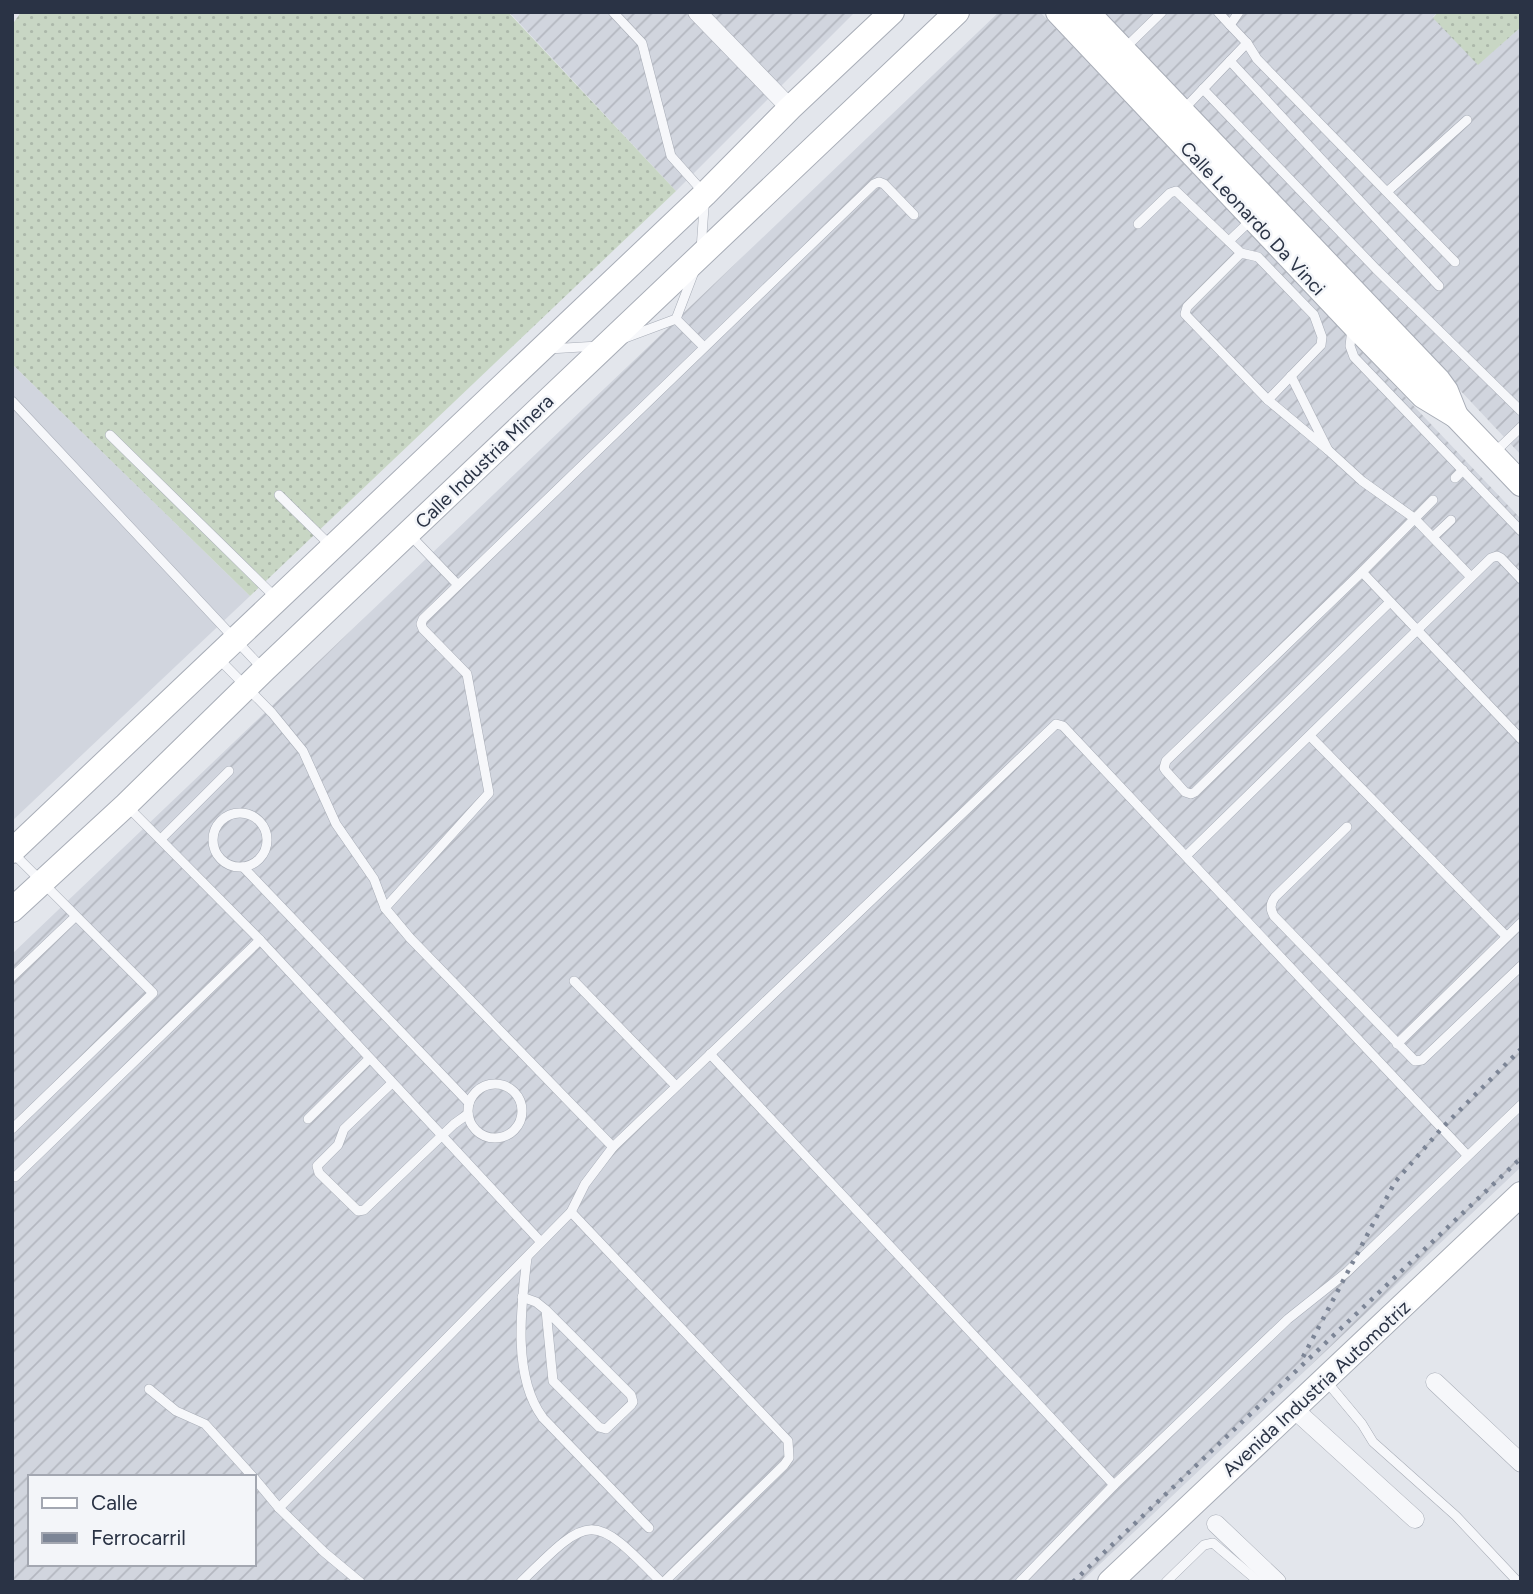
<svg xmlns="http://www.w3.org/2000/svg" width="1533" height="1594" font-family="Figtree,sans-serif">
	<defs>
		<pattern id="industrial-furrows" width="10" height="10" patternUnits="userSpaceOnUse" patternTransform="scale(1.75)"><rect width="10" height="10" fill="#d1d5de"/><path d="M-1 1l2-2M0 10L10 0M9 11l2-2" fill="none" stroke="#b4b7c0"/></pattern>
		<pattern id="grass-dots" width="8" height="8" patternUnits="userSpaceOnUse" patternTransform="scale(1.75)"><rect width="8" height="8" fill="#c8d6c4"/><path d="M2 2h.1M6 6h.1" fill="none" stroke="#acb8aa" stroke-width="1.8" stroke-linecap="round"/></pattern>
	</defs>
	<rect width="100%" height="100%" fill="#e3e6ec"/>
	<path fill="#d1d5de" d="M12,364L250,596L12,821Z"/>
	<g fill="url(#industrial-furrows)" fill-rule="evenodd">
		<path d="M509,12H855L676,191Z"/>
		<path d="M999,12H1040L1521,519V1167L1081,1582H12V954ZM30,1477H254V1564H30Z"/>
		<path d="M1104,12H1438L1433,17L1478,64L1521,27V455Z"/>
	</g>
	<g fill="url(#grass-dots)">
		<path d="M21,12H508L676,191L250,596L12,364V25Z"/>
		<path d="M1438,12H1521V27L1478,65L1433,18Z"/>
	</g>
	<g fill="none" stroke-linecap="round" stroke-linejoin="round">
		<defs>
			<g id="service">
				<path d="M613,12L642,43L671,156L705,194L701,249"/>
				<path d="M1218,12L1230,25L1239,12"/>
				<path d="M1230,25L1247,43"/>
				<path d="M1124,49L1162,12"/>
				<path d="M1230,61L1439,286"/>
				<path d="M1203,89L1376,269L1521,411"/>
				<path d="M1184,109L1247,43L1257,59L1455,262"/>
				<path d="M1388,191L1467,120"/>
				<path d="M1138,224L1170,193L1176,191L1241,253L1258,257L1314,315L1322,337L1321,345L1268,400L1185,314L1187,307L1241,253"/>
				<path d="M1229,241L1251,220"/>
				<path d="M676,319L704,347"/>
				<path d="M1352,328L1350,346L1354,357L1521,531"/>
				<path d="M625,338L676,319L694,272"/>
				<path d="M549,349L598,346"/>
				<path d="M1268,400L1328,450L1291,376"/>
				<path d="M12,401L262,668"/>
				<path d="M110,435L276,598"/>
				<path d="M1328,450L1362,481L1414,518L1471,577"/>
				<path d="M1494,453L1521,427"/>
				<path d="M1455,478L1463,470"/>
				<path d="M279,495L331,546"/>
				<path d="M410,535L458,585"/>
				<path d="M1433,537L1451,520"/>
				<path d="M1362,572L1521,739"/>
				<path d="M1390,602L1195,792L1191,794L1185,792L1166,771L1164,768L1166,761L1362,572L1433,500"/>
				<path d="M218,658L272,713L303,751L336,824L374,879L385,908L410,938L613,1147"/>
				<path d="M1310,736L1506,936"/>
				<path d="M127,806L260,940"/>
				<circle cx="240" cy="840" r="27"/>
				<path d="M1347,827L1275,897C1270,904 1270,909 1274,916L1413,1059L1415,1061L1422,1060L1521,966"/>
				<path d="M161,839L229,771"/>
				<path d="M1186,856L1491,558L1497,556L1501,558L1521,579"/>
				<path d="M243,867L469,1103"/>
				<path d="M385,908L489,793L467,674L423,629L421,624L423,619L874,184L879,182L884,184L914,215"/>
				<path d="M12,977L75,917"/>
				<path d="M574,981L676,1086"/>
				<path d="M1397,1044L1521,923"/>
				<path d="M710,1054L1114,1485"/>
				<path d="M392,1083L344,1129L338,1145L317,1166L319,1173L358,1211L364,1210L454,1124L468,1114"/>
				<circle cx="495" cy="1111" r="27"/>
				<path d="M308,1119L369,1059"/>
				<path d="M12,1129L153,993L13,853"/>
				<path d="M15,1177L260,940L541,1242"/>
				<path d="M571,1212L788,1441L789,1458L784,1465L664,1582"/>
				<path d="M527,1258C521,1306 512,1377 543,1418L649,1528"/>
				<path d="M522,1297L536,1302L546,1310L631,1395L633,1402L631,1405L606,1429L599,1427L553,1381L546,1310"/>
				<path d="M1327,1382L1362,1424L1373,1442L1456,1516L1518,1582"/>
				<path d="M149,1389L176,1411L205,1424L253,1477"/>
				<path d="M254,1478L279,1508"/>
				<path d="M360,1582L324,1552L279,1508L571,1212L585,1184L613,1147L1056,724L1063,726L1467,1155"/>
				<path d="M521,1582C590,1514 592,1511 661,1582"/>
				<path d="M1020,1582L1114,1485L1288,1319L1347,1272L1521,1105"/>
				<path d="M1166,1582L1204,1545L1213,1543L1259,1582"/>
			</g>
			<g id="minor">
				<path d="M697,12L790,108"/>
				<path d="M1435,1382L1521,1463"/>
				<path d="M1295,1410L1415,1519"/>
				<path d="M1216,1524L1277,1582"/>
			</g>
			<g id="secondary">
				<path d="M1058,12L1352,323L1423,396L1456,416L1521,484"/>
				<path d="M1087,12L1438,380L1446,391L1456,416"/>
				<path d="M12,851L705,194L790,108L892,12"/>
				<path d="M12,910L126,805L264,670L957,12"/>
				<path d="M1110,1582L1521,1194"/>
			</g>
		</defs>
		<use href="#service" stroke="#a8adb7" stroke-width="10"/>
		<use href="#minor" stroke="#a8adb7" stroke-width="19"/>
		<use href="#secondary" stroke="#a8adb7" stroke-width="26"/>
		<use href="#service" stroke="#f6f7fa" stroke-width="9"/>
		<use href="#minor" stroke="#f6f7fa" stroke-width="18"/>
		<use href="#secondary" stroke="#fff" stroke-width="24"/>
		<g stroke="#7c8596" stroke-width="4.5" stroke-dasharray="3.5 7" stroke-linecap="butt">
			<path d="M1303,1357L1395,1182L1442,1128L1521,1049"/>
			<path d="M1073,1582L1521,1158"/>
		</g>
	</g>
	<g text-anchor="middle" stroke-width="5" stroke-linejoin="round" paint-order="stroke">
		<g font-size="19" fill="#2a3345" stroke="#f3f5f9">
			<text transform="translate(1253 218) rotate(47)" y="7">Calle Leonardo Da Vinci</text>
			<text transform="translate(484 461) rotate(-44)" y="7">Calle Industria Minera</text>
			<text transform="translate(1316 1388) rotate(-43)" y="7">Avenida Industria Automotriz</text>
		</g>
	</g>
	<rect width="1533" height="1594" fill="none" stroke="#2a3345" stroke-width="28"/>
	<rect x="28" y="1475" width="228" height="91" fill="#f3f5f9" stroke="#a3a7b1" stroke-width="2"/>
	<rect x="42" y="1498" width="35" height="10" fill="#ffffff" stroke="#a3a7b1" stroke-width="2"/>
	<text x="91" y="1510" font-size="21" fill="#2a3345">Calle</text>
	<rect x="42" y="1533" width="35" height="10" fill="#7c8596" stroke="#a3a7b1" stroke-width="2"/>
	<text x="91" y="1545" font-size="21" fill="#2a3345">Ferrocarril</text>
</svg>
